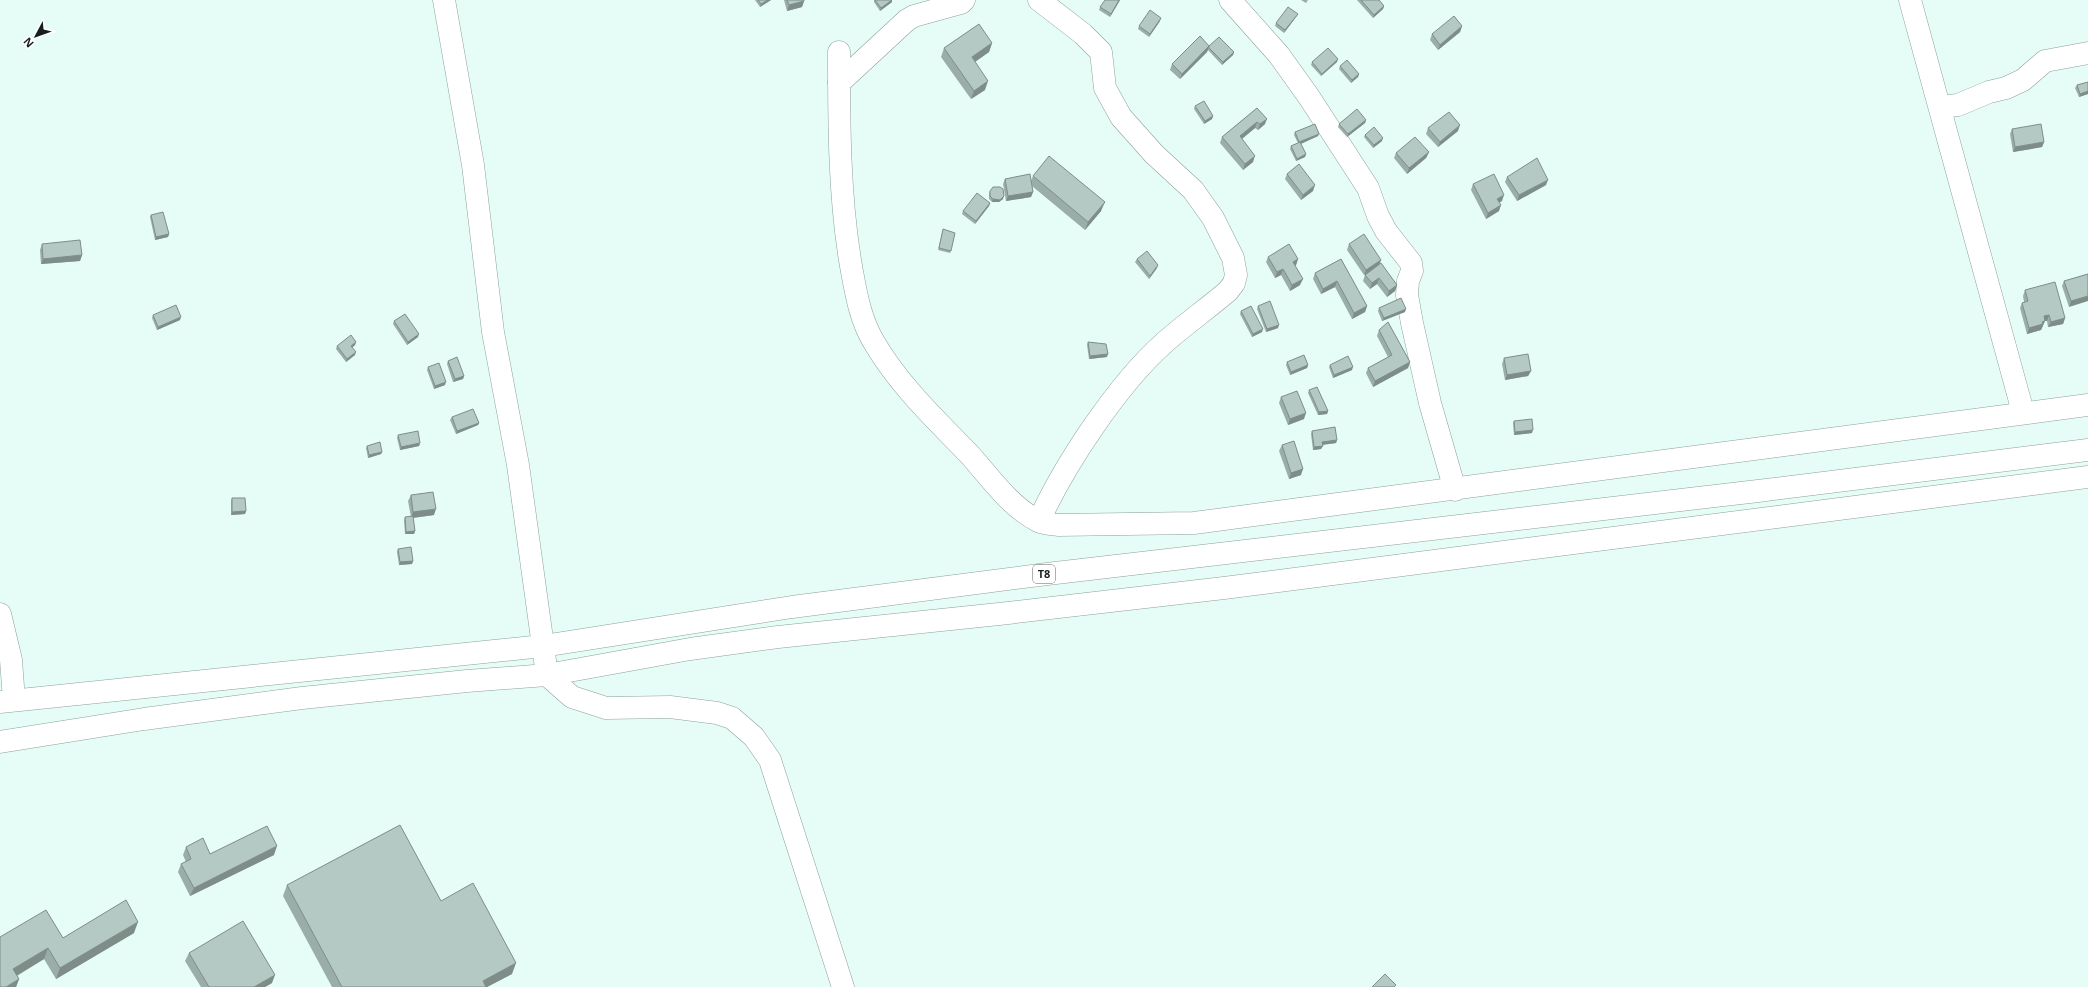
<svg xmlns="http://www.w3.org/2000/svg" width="2088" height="987" font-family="'Open Sans',sans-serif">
	<rect width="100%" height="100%" fill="#e6fcf6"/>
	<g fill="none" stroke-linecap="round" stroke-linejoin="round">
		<defs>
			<g id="minor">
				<path d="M444,0L473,165L493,332L518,465L547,675L572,697L606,708L670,707L717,713L732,718L754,737L770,760L843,987"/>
				<path d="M1039,0L1083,34L1101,52L1105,88L1121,117L1154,154L1193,190L1213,218L1233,258L1236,275L1234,283L1228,291C1207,309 1184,325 1164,343C1118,384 1064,465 1039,521"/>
				<path d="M1230,0L1279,55L1309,97L1368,188L1378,216L1386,231L1411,263L1412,271L1408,281L1407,295L1412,323L1430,403L1455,490"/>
				<path d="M1910,0L2023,412"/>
				<path d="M839,52C839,124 839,196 851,266C856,293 860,320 875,344C900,386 935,419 969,454C990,477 1009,506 1038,521C1044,524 1052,524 1058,525L1194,523L2088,405"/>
				<path d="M839,83L907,20L914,16L961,3L964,0"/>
				<path d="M1940,107L1958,105L1989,92L2006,88L2023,80L2045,61L2088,53"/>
				<path d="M0,614L11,660L14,700"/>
				<path d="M0,742L144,719L302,698L467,681L547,675L690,649L778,637L999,614L1224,588L2088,477"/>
			</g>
			<path id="highway" d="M0,702L543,646L792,607L1047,574L1758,491L2088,450"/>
		</defs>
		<use href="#minor" stroke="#8ca19b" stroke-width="23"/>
		<use href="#highway" stroke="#8ca19b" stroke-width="23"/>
		<use href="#minor" stroke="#fff" stroke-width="22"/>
		<use href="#highway" stroke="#fff" stroke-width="22"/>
	</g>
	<g fill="#9bada8">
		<path d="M755,0H771L760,7Z"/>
		<path d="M784,0H804V1L802,7L787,11Z"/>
		<path d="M874,0H892V2L880,11L874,2Z"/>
		<path d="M1120,0L1110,17L1099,10L1100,7Z"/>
		<path d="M1301,0H1308L1306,3Z"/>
		<path d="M1357,0H1379L1384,6L1383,9L1373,18Z"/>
		<path d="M1298,14L1296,17L1284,33L1275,26L1276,23Z"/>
		<path d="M1160,21L1149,37L1138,29L1139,26Z"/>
		<path d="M1462,26L1460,32L1438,50L1430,40L1432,34Z"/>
		<path d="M992,43L989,52L975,62L985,90L971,99L941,57L944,48Z"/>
		<path d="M1209,46L1234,52L1233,55L1222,65L1208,50L1207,52L1180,79L1170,70L1172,64Z"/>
		<path d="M1312,62H1337L1321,76L1311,65Z"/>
		<path d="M1340,66L1359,74L1358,77L1351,83L1339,69Z"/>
		<path d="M2088,82V94L2079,97L2075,88L2077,85Z"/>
		<path d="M1195,106L1213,116L1212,119L1204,124L1194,109Z"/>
		<path d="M1257,108L1265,124L1258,130L1255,128L1242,139L1253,162L1243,170L1220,143L1222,137Z"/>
		<path d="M1366,120L1365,123L1347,137L1338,127L1339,124Z"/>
		<path d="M1428,128L1458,131L1438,147L1426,134Z"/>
		<path d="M2012,129L2044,142L2042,147L2013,152L2010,134Z"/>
		<path d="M1295,132L1318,136L1301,144L1306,154L1305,157L1296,161L1290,149L1291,146L1298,143L1294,135Z"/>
		<path d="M1365,135L1382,141L1373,148L1364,137Z"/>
		<path d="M1429,152L1426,158L1407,174L1394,158L1396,153Z"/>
		<path d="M1287,174L1313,191L1301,200L1285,179Z"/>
		<path d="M1033,176L1101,211L1085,230L1032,186L1033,192L1031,197L1006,201L1003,184L1005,179L1031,181Z"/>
		<path d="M1507,177L1546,185L1517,201L1505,182Z"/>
		<path d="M1473,184L1502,201L1499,203V211L1486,219L1471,190Z"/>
		<path d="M990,191L1003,199L999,202H992L989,199V194Z"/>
		<path d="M990,203L989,206L975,224L962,214L963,211Z"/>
		<path d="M151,215L169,234L168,237L155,240L150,217Z"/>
		<path d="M943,229L951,251L950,253L938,250Z"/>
		<path d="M42,244L82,255L80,261L41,264L40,250Z"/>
		<path d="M1349,244L1381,260L1379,264L1397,285L1395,291L1387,297L1377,284L1370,289L1363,281L1365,275L1368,273L1364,275L1347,250Z"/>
		<path d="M1268,257L1298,259L1296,265L1295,266L1300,285L1290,291L1281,275L1275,278L1266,262Z"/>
		<path d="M1137,259L1157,268L1149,279L1135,262Z"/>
		<path d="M1341,259L1367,306L1365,312L1352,319L1335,287L1321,294L1313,279L1315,273Z"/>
		<path d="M2088,274L2069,307L2062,286L2064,281Z"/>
		<path d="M2025,290L2065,318L2063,324L2048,327L2047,321H2045L2041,330L2027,334L2020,308L2022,303L2024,302L2023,296Z"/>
		<path d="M1258,306L1278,328L1266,332L1257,309Z"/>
		<path d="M1379,308L1405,312L1382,321L1378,311Z"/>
		<path d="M1241,311L1262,332L1252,337L1240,314Z"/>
		<path d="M153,315L180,320L157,330L152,318Z"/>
		<path d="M394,321L418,337L407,345L393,324Z"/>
		<path d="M1379,330L1410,362L1408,368L1373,387L1366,373L1368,368L1388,357L1377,336Z"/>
		<path d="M356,342L355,345L352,348L355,355L346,362L336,349L337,346Z"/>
		<path d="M1088,342L1107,357L1089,359L1087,345Z"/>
		<path d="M1504,358L1531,371L1528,376L1505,380L1502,364Z"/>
		<path d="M448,361L464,376L463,379L453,382L447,364Z"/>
		<path d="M1287,362L1308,365L1307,368L1290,375L1286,365Z"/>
		<path d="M1330,365L1352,370L1333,378L1329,367Z"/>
		<path d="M428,367L445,385L434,389L427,370Z"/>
		<path d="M1309,390L1328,411L1327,414L1318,415L1308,393Z"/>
		<path d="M1281,397L1304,419L1288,425L1279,403Z"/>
		<path d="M452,417L479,423L478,425L456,434L450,420Z"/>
		<path d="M1514,421L1532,433L1514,435L1513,423Z"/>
		<path d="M1312,431L1337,440L1336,443L1322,445L1321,449L1313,450L1311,434Z"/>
		<path d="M398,435L420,443L419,446L400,450L397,438Z"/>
		<path d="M1282,445L1301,475L1289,479L1279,451Z"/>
		<path d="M367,446L382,452L381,454L368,458L366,448Z"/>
		<path d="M411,495L434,515L413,518L415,531L414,534H405L404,520L405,517H411L408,501Z"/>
		<path d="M232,498L246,511L245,514L231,515V501Z"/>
		<path d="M398,549L413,561L412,564L399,565L397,552Z"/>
		<path d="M186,847L210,854L274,855L190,896L178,872L181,864L186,862L183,855Z"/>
		<path d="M287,885L441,901L512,974L487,987H332L283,896Z"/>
		<path d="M134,933L56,979L44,959L17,976L19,979L16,987H0V937L63,938Z"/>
		<path d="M189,953L272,983L265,987H201L185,961Z"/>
	</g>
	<g fill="#7e8d88">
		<path d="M768,0H771L760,7L761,4Z"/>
		<path d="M892,0V2L880,11L881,8Z"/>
		<path d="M1119,0H1120L1110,17L1111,14Z"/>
		<path d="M804,1L802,7L787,11L789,5Z"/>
		<path d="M1384,6L1383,9L1373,18L1374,15Z"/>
		<path d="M1298,14L1296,17L1284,33L1285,30Z"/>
		<path d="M1161,18L1160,21L1149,37L1150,34Z"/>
		<path d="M1462,26L1460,32L1438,50L1440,45Z"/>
		<path d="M992,43L989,52L969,66L972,57Z"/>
		<path d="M1209,46L1207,52L1180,79L1182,74Z"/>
		<path d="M1234,52L1233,55L1222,65L1223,62Z"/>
		<path d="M1338,59L1337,62L1321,76L1322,74Z"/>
		<path d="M1359,74L1358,77L1351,83L1352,80Z"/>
		<path d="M988,81L985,90L971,99L974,91Z"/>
		<path d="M2088,91V94L2079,97L2080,94Z"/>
		<path d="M1213,116L1212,119L1204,124L1205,121Z"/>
		<path d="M1267,119L1265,124L1258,130L1260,124Z"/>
		<path d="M1366,120L1365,123L1347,137L1348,134Z"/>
		<path d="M1257,122L1255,128L1238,142L1240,136Z"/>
		<path d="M1460,125L1458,131L1438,147L1440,142Z"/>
		<path d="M1319,134L1318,136L1298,145L1299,142Z"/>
		<path d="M1383,138L1382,141L1373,148L1374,145Z"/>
		<path d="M2044,142L2042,147L2013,152L2015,147Z"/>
		<path d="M1429,152L1426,158L1407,174L1409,168Z"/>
		<path d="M1306,154L1305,157L1296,161L1297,159Z"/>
		<path d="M1255,156L1253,162L1243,170L1245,164Z"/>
		<path d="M1548,180L1546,185L1517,201L1519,195Z"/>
		<path d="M1315,185L1313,191L1301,200L1303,195Z"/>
		<path d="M1033,192L1031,197L1006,201L1008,196Z"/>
		<path d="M1504,195L1502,201L1495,204L1497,199Z"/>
		<path d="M1004,196L1003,199L999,202H992L993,199Z"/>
		<path d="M1105,202L1101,211L1085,230L1088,222Z"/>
		<path d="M990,203L989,206L975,224L976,221Z"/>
		<path d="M1501,205L1499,211L1486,219L1488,213Z"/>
		<path d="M169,234L168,237L155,240L156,237Z"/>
		<path d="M82,255L80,261L41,264L43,259Z"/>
		<path d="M1298,259L1296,265L1291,268L1293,262Z"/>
		<path d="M1381,260L1379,266L1364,275L1366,270Z"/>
		<path d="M1158,265L1157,268L1149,279L1150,276Z"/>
		<path d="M1283,269L1281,275L1275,278L1277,272Z"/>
		<path d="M1379,278L1377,284L1370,289L1372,283Z"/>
		<path d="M1303,279L1300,285L1290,291L1292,285Z"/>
		<path d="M1337,281L1335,287L1321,294L1323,289Z"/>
		<path d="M1397,285L1395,291L1387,297L1389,291Z"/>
		<path d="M2088,296V301L2069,307L2071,301Z"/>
		<path d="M1367,306L1365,312L1352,319L1354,313Z"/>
		<path d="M1406,309L1405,312L1382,321L1384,318Z"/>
		<path d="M2049,315L2047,321H2045L2041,330L2027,334L2029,328L2044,316Z"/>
		<path d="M181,317L180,320L157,330L158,327Z"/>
		<path d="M2065,318L2063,324L2048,327L2051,322Z"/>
		<path d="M1279,325L1278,328L1266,332L1267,329Z"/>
		<path d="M1263,329L1262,332L1252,337L1253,334Z"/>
		<path d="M419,334L418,337L407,345L408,342Z"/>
		<path d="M356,342L355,345L350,349L351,346Z"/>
		<path d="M356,352L355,355L346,362L347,359Z"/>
		<path d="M1108,354L1107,357L1089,359L1090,356Z"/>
		<path d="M1410,362L1408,368L1373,387L1375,381Z"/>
		<path d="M1308,365L1307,368L1290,375L1291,372Z"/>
		<path d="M1353,367L1352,370L1333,378L1334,375Z"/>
		<path d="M1531,371L1528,376L1505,380L1507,375Z"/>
		<path d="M464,376L463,379L453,382L455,379Z"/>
		<path d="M446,382L445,385L434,389L435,386Z"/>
		<path d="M1328,411L1327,414L1318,415L1319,412Z"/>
		<path d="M1306,413L1304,419L1288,425L1290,419Z"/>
		<path d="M479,423L478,425L456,434L457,431Z"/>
		<path d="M1533,430L1532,433L1514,435L1515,432Z"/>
		<path d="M1337,440L1336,443L1320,445L1322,442Z"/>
		<path d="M420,443L419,446L400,450L401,447Z"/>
		<path d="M1323,446L1321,449L1313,450L1314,447Z"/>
		<path d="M382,452L381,454L368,458L369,455Z"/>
		<path d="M1303,469L1301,475L1289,479L1291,473Z"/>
		<path d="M436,509L434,515L411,518L413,512Z"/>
		<path d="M246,511L245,514L231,515L232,512Z"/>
		<path d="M415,531L414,534H405L406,532Z"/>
		<path d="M413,561L412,564L399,565L400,562Z"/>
		<path d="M277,846L274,855L190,896L194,888Z"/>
		<path d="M138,922L134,933L56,979L60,968Z"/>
		<path d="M48,948L44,959L9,980L13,969Z"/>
		<path d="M516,963L512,974L487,987H481L483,981Z"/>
		<path d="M275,975L272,983L265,987H254Z"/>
		<path d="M19,979L16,987H6Z"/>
	</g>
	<g fill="#b4c9c3" stroke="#7e8d88">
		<path d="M758,0H768L761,4Z"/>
		<path d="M787,0H804V1L789,5Z"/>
		<path d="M875,0H892L881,8Z"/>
		<path d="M1105,0H1119L1111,14L1100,7Z"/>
		<path d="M1361,0H1379L1384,6L1374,15Z"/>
		<path d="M1288,7L1298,14L1285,30L1276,23Z"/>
		<path d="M1150,10L1161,18L1150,34L1139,26Z"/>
		<path d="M1454,16L1462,26L1440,45L1432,34Z"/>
		<path d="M979,24L992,43L972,57L988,81L974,91L944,48Z"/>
		<path d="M1200,36L1209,46L1182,74L1172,64Z"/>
		<path d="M1219,37L1234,52L1223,62L1209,48V46Z"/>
		<path d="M1328,48L1338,59L1322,74L1312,62Z"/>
		<path d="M1347,60L1359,74L1352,80L1340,66Z"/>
		<path d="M2088,82V91L2080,94L2077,85Z"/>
		<path d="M1204,101L1213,116L1205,121L1195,106Z"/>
		<path d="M1257,108L1267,119L1260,124L1257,122L1240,136L1255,156L1245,164L1222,137Z"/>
		<path d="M1357,109L1366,120L1348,134L1339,124Z"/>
		<path d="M1449,112L1460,125L1440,142L1428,128Z"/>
		<path d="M1315,124L1319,134L1299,142L1295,132Z"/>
		<path d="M2041,124L2044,142L2015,147L2012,129Z"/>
		<path d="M1374,127L1383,138L1374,145L1365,135Z"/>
		<path d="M1415,137L1429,152L1409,168L1396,153Z"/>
		<path d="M1300,142L1306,154L1297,159L1291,146Z"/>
		<path d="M1049,156L1105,202L1088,222L1033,176Z"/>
		<path d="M1537,158L1548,180L1519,195L1507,177Z"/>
		<path d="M1299,164L1315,185L1303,195L1287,174Z"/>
		<path d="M1030,174L1033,192L1008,196L1005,179Z"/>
		<path d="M1494,174L1504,195L1497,199L1501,205L1488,213L1473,184Z"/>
		<path d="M993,187H1000L1003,189L1004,196L1000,200L993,199L990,196V191Z"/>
		<path d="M977,193L990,203L976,221L963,211Z"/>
		<path d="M163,212L169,234L156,237L151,215Z"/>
		<path d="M943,229L955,233L951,251L939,248Z"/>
		<path d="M1364,234L1381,260L1366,270L1349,244Z"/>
		<path d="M80,240L82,255L43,259L42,244Z"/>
		<path d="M1289,244L1298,259L1293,262L1303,279L1292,285L1283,269L1277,272L1268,257Z"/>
		<path d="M1147,251L1158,265L1150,276L1137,259Z"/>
		<path d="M1341,259L1367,306L1354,313L1337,281L1323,289L1315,273Z"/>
		<path d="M1381,263L1397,285L1389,291L1379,278L1372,283L1365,275Z"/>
		<path d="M2088,274V296L2071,301L2064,281Z"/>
		<path d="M2055,282L2065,318L2051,322L2049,315L2044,316L2045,321L2042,322L2043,324L2029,328L2022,303L2028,301L2025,290Z"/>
		<path d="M1401,298L1406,309L1384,318L1379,308Z"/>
		<path d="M1270,301L1279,325L1267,329L1258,306Z"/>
		<path d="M176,305L181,317L158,327L153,315Z"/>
		<path d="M1251,306L1263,329L1253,334L1241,311Z"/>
		<path d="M405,314L419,334L408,342L394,321Z"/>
		<path d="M1388,322L1410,362L1375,381L1368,368L1392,355L1379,330Z"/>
		<path d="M351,335L356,342L351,346L356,352L347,359L337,346Z"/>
		<path d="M1088,342L1106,344L1108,354L1090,356Z"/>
		<path d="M1528,354L1531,371L1507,375L1504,358Z"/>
		<path d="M1304,355L1308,365L1291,372L1287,362Z"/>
		<path d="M1348,356L1353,367L1334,375L1330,365Z"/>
		<path d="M457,357L464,376L455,379L448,361Z"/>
		<path d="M439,363L446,382L435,386L428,367Z"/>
		<path d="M1317,387L1328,411L1319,412L1309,390Z"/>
		<path d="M1297,391L1306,413L1290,419L1281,397Z"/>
		<path d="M473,409L479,423L457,431L452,417Z"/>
		<path d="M1532,419L1533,430L1515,432L1514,421Z"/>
		<path d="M1335,427L1337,440L1322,442L1323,446L1314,447L1312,431Z"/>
		<path d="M418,431L420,443L401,447L398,435Z"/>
		<path d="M1294,441L1303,469L1291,473L1282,445Z"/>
		<path d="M380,442L382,452L369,455L367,446Z"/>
		<path d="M433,492L436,509L413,512L411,495Z"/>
		<path d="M232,498H245L246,511L232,512Z"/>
		<path d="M413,516L415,531L406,532L405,517Z"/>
		<path d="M411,547L413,561L400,562L398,549Z"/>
		<path d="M400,825L441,901L473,883L516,963L483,981L486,987H342L287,885Z"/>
		<path d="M267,826L277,846L194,888L181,864L191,859L186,847L203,838L210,854Z"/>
		<path d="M126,900L138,922L60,968L48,948L13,969L19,979L6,987H0V937L46,910L63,938Z"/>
		<path d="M243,921L275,975L254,987H209L189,953Z"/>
		<path d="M1385,974L1396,985L1394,987H1372Z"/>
	</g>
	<g text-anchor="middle" stroke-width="3" stroke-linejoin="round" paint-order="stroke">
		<rect fill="#fff" stroke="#5c6260" stroke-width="1" x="1033" y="565" width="22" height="18" rx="3"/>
		<g font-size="11" font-weight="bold" fill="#161e1c">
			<text x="1044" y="578">T8</text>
		</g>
	</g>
	<g transform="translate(36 36) rotate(229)" stroke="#ffffff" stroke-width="3" paint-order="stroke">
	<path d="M0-3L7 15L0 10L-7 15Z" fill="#161e1c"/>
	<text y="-6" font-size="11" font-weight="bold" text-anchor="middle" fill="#161e1c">N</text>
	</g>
</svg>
